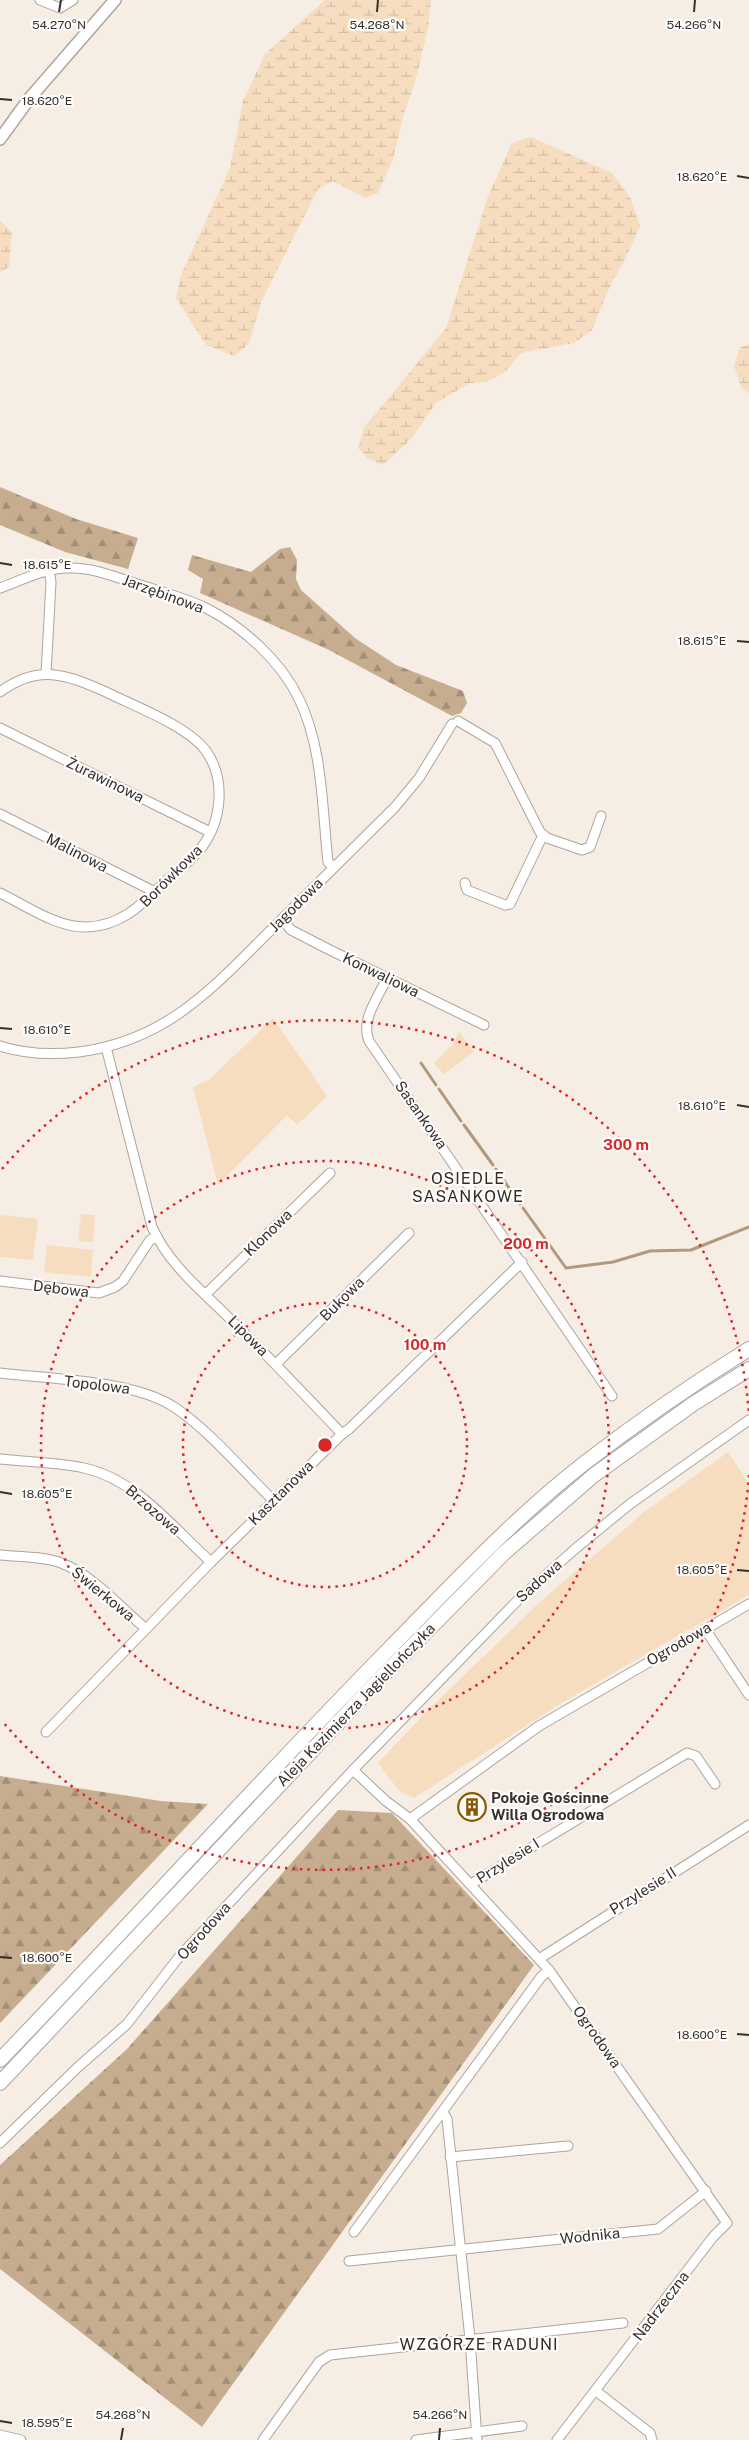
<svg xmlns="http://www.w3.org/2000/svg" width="749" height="2440" font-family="'Public Sans',sans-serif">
	<defs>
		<pattern id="forest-firs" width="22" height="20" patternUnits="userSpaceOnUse" patternTransform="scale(1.25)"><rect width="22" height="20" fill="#c7ad90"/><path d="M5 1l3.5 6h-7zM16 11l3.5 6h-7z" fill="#a28d76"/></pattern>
		<pattern id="wetland-marsh" width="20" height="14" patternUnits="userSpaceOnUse" patternTransform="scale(1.25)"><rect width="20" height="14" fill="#f6ddbf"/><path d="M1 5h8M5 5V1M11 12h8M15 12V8" fill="none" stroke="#d4bea4"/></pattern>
	</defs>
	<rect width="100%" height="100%" fill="#f6eee5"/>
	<g fill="#f6ddbf">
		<path d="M273,1018L327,1096L297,1125L287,1115L218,1185L193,1087L210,1079Z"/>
		<path d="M459,1032L474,1052L444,1074L434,1064L450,1046H452Z"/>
		<path d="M81,1214L95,1215L93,1242L78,1241Z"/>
		<path d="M0,1215L38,1219L33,1260L0,1257Z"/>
		<path d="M47,1245L93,1250L91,1277L44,1272Z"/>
		<path d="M728,1452L749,1484V1595L563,1702L414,1798L400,1792L378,1763L425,1713L539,1603L644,1512Z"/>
	</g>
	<g fill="url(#forest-firs)">
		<path d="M0,487L76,519L138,538L128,569L65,552L0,525Z"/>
		<path d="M290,547L297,560L296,579L301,590L355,638L396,665L463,691L467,703L461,713L452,716L329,650L200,593L203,579L188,570L192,555L251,572L280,549Z"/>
		<path d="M0,1776L161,1801L208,1804L0,2023Z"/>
		<path d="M338,1810L392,1813L534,1965L202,2427L0,2269V2165L127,2049Z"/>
	</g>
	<g fill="url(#wetland-marsh)">
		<path d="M325,0H431L428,29L415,82L404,113L393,159L378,193L365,198L333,181L318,189L261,302L249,344L234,356L206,345L176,298L181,275L230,168L243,101L265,54Z"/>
		<path d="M531,137L612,173L630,197L640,226L625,260L611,284L592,330L574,343L521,353L506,371L487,382L470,383L437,402L411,439L383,465L367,458L358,448L364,428L446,328L488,196L512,143Z"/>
		<path d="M0,221L12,232L9,267L0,272Z"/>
		<path d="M749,344V393L742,389L734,366L740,348Z"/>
	</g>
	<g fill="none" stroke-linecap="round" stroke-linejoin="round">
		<g stroke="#b2997d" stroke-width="3">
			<path d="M421,1063L436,1085"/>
			<path d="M439,1089L461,1121"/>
			<path d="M464,1125L493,1165"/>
			<path d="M496,1169L520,1204"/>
			<path d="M523,1208L566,1268L613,1262L650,1251L691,1250L749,1227"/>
		</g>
		<defs>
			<g id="minor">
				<path d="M40,0L60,8L73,0"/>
				<path d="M0,588C22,580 45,568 68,568C91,567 113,576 134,583C158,591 183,597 206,608C243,627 281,661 299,699C323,748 322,808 328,862L334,867"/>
				<path d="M46,674L51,582L49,570"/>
				<path d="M0,692C38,664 66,674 106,692C134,706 188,726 206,751C226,779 222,820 202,847C192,860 176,872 164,883C141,905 121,926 87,927C57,928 27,906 0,893"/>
				<path d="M458,721L495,743L540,832L547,838L582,850L590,847L601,816"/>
				<path d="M0,728L210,832"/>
				<path d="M0,814L155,892"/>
				<path d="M465,883L467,890L505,905L510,904L543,835"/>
				<path d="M282,919L291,930L330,950L484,1025"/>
				<path d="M387,978C379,996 360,1020 369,1041L612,1396"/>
				<path d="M0,1046C25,1054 53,1055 79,1052C170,1040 215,985 277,924C316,885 356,846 395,807L419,778L452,724"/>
				<path d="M106,1047L152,1227C170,1267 205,1293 234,1323C271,1359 306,1396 342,1434"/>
				<path d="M0,1281L99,1293L115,1287L123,1281L150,1240L157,1237"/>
				<path d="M206,1294L330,1173"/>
				<path d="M276,1364L409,1233"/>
				<path d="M0,1373C49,1379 134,1380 174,1407C209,1430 243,1471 274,1501"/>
				<path d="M0,1459C27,1462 57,1462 84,1468C136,1479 173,1528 211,1562"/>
				<path d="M0,1555C19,1557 43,1556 61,1563C92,1574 121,1608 146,1629"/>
				<path d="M705,1629L749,1695"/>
				<path d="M46,1732L211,1562L342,1434L349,1429L522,1262"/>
				<path d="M353,1770L386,1801L410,1819"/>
				<path d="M471,1884L687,1753L696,1756L715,1784"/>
				<path d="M539,1959L749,1825"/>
				<path d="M443,2112L447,2119L470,2339L477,2440"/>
				<path d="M0,2143L78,2067L127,2024L179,1957L353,1770L518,1600L575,1549L630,1504L749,1420"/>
				<path d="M450,2157L568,2146"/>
				<path d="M354,2232L541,1977L549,1970"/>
				<path d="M349,2261L658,2229L706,2191"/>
				<path d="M596,2391L650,2433L652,2440"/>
				<path d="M0,2435L21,2440"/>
				<path d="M263,2440L319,2362L330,2355L623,2323"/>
				<path d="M416,2440L522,2426"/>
				<path d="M557,2440L713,2237L727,2223L549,1970L410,1819L539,1726L749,1604"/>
			</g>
			<path id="major" d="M0,139L29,99L115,0"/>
			<g id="highway">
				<path d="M0,2060C131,1924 257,1783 390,1648C452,1585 513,1519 582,1465C636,1423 691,1385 749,1349"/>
				<path d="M0,2083L364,1695L504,1553L594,1475L693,1404L749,1369"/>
			</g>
		</defs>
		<use href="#minor" stroke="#aca59c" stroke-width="11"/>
		<use href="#major" stroke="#aca59c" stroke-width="14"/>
		<use href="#highway" stroke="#aca59c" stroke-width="16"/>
		<use href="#minor" stroke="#fff" stroke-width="9"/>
		<use href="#major" stroke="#fff" stroke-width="11"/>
		<use href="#highway" stroke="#fff" stroke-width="14"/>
	</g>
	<path fill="none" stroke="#35312e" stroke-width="2" d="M59,12L61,0M377,12L378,0M694,12L695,0M0,99L12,100M737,176L749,178M0,563L12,565M737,641L749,642M0,1028L12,1029M737,1105L749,1107M0,1492L12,1494M737,1570L749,1571M0,1957L12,1958M737,2034L749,2035M0,2421L12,2423M121,2440L123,2428M439,2440L440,2428"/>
	<g fill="none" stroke="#d62828" stroke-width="2.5" stroke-dasharray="2.5 5">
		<circle cx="325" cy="1445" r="142"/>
		<circle cx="325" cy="1445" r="284"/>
		<path d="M749 1475A425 425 0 0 1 2 1721M2 1169A425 425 0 0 1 749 1415"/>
	</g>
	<defs>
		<symbol id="building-ring" viewBox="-11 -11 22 22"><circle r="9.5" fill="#fefcfa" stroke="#8a5802" stroke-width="1.5"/><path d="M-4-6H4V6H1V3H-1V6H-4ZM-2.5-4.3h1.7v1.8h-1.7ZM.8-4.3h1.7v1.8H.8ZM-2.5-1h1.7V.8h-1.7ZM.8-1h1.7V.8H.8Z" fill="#8a5802"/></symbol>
	</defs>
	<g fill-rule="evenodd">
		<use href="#building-ring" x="456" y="1791" width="32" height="32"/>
	</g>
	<g text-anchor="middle" stroke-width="4.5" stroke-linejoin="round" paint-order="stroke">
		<g font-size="15" fill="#35312e" stroke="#fefcfa">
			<text transform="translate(163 594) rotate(20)" y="5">Jarzębinowa</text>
			<text transform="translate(105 780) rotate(26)" y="5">Żurawinowa</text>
			<text transform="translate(77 853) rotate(27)" y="5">Malinowa</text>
			<text transform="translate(171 876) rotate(-45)" y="5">Borówkowa</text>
			<text transform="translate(296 905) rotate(-45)" y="5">Jagodowa</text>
			<text transform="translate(381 975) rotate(26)" y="5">Konwaliowa</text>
			<text transform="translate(421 1115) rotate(55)" y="5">Sasankowa</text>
			<text transform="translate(268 1233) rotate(-44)" y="5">Klonowa</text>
			<text transform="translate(61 1289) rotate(7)" y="5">Dębowa</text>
			<text transform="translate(342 1299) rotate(-45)" y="5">Bukowa</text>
			<text transform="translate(248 1336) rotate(45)" y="5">Lipowa</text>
			<text transform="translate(97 1385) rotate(7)" y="5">Topolowa</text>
			<text transform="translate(281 1493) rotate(-45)" y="5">Kasztanowa</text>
			<text transform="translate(153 1510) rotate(41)" y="5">Brzozowa</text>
			<text transform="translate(539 1581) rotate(-42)" y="5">Sadowa</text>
			<text transform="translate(103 1594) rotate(39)" y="5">Świerkowa</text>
			<text transform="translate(679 1644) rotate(-30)" y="5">Ogrodowa</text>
			<text transform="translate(356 1705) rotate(-46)" y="5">Aleja Kazimierza Jagiellończyka</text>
			<text transform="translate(508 1861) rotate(-32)" y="5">Przylesie I</text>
			<text transform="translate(643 1891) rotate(-32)" y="5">Przylesie II</text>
			<text transform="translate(204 1931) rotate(-48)" y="5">Ogrodowa</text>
			<text transform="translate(597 2037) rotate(55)" y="5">Ogrodowa</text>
			<text transform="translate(590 2236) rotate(-6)" y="5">Wodnika</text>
			<text transform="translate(661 2306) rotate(-53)" y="5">Nadrzeczna</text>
		</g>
		<g font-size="15" font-weight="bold" fill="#35312e" stroke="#fefcfa" text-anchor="start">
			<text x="491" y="1803">Pokoje Gościnne<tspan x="491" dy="17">Willa Ogrodowa</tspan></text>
		</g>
		<g font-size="16" letter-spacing="1" fill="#312b24" stroke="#fefcfa">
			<text x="468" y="1184">OSIEDLE<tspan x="468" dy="18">SASANKOWE</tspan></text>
			<text x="479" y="2350">WZGÓRZE RADUNI</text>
		</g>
	</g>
	<g font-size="12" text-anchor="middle" fill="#35312e" stroke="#fefcfa" stroke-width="4.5" stroke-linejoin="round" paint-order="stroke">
		<text x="59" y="29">54.270°N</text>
		<text x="377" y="29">54.268°N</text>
		<text x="694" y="29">54.266°N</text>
		<text x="47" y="105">18.620°E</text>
		<text x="702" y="181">18.620°E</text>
		<text x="47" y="569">18.615°E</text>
		<text x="702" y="645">18.615°E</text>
		<text x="47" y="1034">18.610°E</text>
		<text x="702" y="1110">18.610°E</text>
		<text x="47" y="1498">18.605°E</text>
		<text x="702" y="1574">18.605°E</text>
		<text x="47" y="1962">18.600°E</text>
		<text x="702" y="2039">18.600°E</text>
		<text x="123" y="2419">54.268°N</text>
		<text x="440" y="2419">54.266°N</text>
		<text x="47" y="2427">18.595°E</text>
	</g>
	<circle cx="325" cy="1445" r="8" fill="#d62828" stroke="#fefcfa" stroke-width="2.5"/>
	<g font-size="15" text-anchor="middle" font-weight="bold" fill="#d62828" stroke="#fefcfa" stroke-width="4.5" stroke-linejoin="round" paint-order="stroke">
		<text x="626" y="1150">300 m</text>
		<text x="526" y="1249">200 m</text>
		<text x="425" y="1350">100 m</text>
	</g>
</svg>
